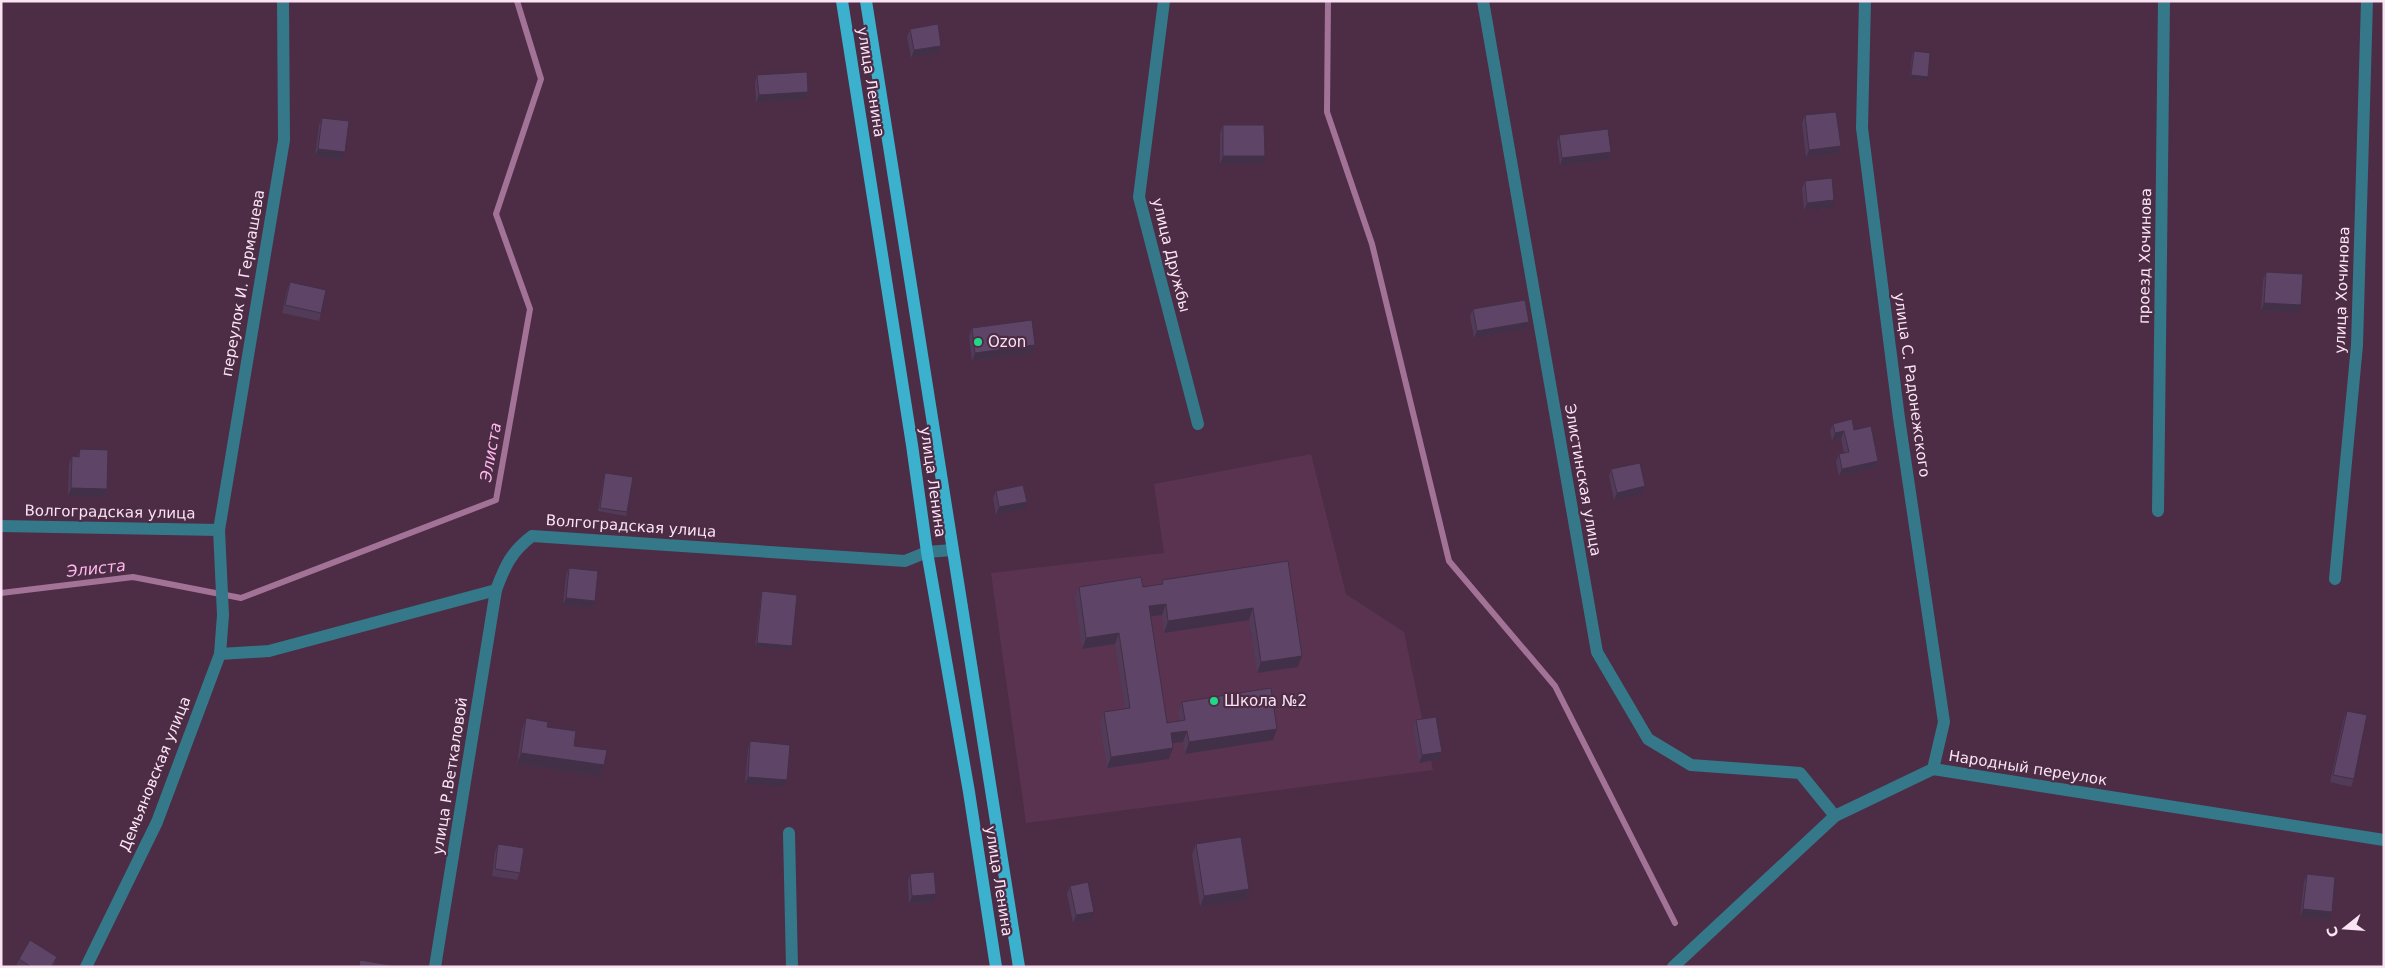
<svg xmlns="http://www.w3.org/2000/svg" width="2385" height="968" font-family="'DejaVu Sans',sans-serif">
	<rect width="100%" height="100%" fill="#4d2c45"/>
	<path fill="#5a3350" d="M1311,454L1346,594L1404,632L1433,770L1026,823L991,573L1164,553L1154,484Z"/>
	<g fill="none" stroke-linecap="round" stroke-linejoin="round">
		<g stroke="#a27396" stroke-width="6">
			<path d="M1328,1L1327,112L1372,244L1449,561L1555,686L1675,923"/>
			<path d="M1,593L133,577L241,598L496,500L530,309L496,214L541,79L517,1"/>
		</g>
		<g stroke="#357889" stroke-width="12">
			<path d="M1164,1L1139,197L1198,424"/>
			<path d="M1483,1L1597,652L1648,739L1691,765L1800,773L1835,816"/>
			<path d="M1865,1L1862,128L1899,418L1944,722L1933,769"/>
			<path d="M2158,511L2164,1"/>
			<path d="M1,526L219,530"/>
			<path d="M2335,579L2357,345L2367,1"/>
			<path d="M220,654L269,651L496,590C505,566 511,552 532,536L905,561L927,552L952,550"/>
			<path d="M789,833L792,967"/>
			<path d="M86,967L157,822L220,654L223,615L219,530L284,140L283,1"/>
			<path d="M435,967L496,590"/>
			<path d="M1673,967L1835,816L1933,769L2384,840"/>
		</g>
		<g stroke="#3cb1cd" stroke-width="12">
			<path d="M842,1L912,445L927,552L969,792L996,967"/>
			<path d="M866,1L1019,967"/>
		</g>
	</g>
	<g fill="#513b59">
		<path d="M910,29L941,46L939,53L911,58L907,37Z"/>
		<path d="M1914,51L1927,80L1910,79L1912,55Z"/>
		<path d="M757,75L808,92L805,99L756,103L755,83Z"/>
		<path d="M1805,115L1841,146L1838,154L1806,158L1802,123Z"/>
		<path d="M322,118L342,160L315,156L319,125Z"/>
		<path d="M1223,125L1262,164H1220V133Z"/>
		<path d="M1559,135L1611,152L1608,160L1560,166L1557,142Z"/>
		<path d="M1805,181L1831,208L1804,210L1802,188Z"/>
		<path d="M2266,272L2299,313L2261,311L2263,280Z"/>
		<path d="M290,282L321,313L319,321L282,313L287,290Z"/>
		<path d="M1473,309L1529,322L1526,329L1474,338L1470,316Z"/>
		<path d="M972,328L1035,345L1033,353L972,361L969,336Z"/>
		<path d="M1833,424L1854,430L1878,461L1876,468L1839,476L1836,462L1839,454L1844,453L1841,439L1832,441L1830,431Z"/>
		<path d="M80,449L107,489L104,497L68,496L69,464L72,456L77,457Z"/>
		<path d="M1611,469L1645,486L1642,494L1614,500L1609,476Z"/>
		<path d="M605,473L627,512L626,516L598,511L604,477Z"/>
		<path d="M996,491L1024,509L996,515L993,498Z"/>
		<path d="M1288,561L1298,667L1257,673L1249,620L1164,633L1162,615L1151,616L1167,723L1180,721L1178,713L1182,702L1273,740L1185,754L1183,742L1173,744V748L1169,759L1107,768L1100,723L1104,712L1125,709L1115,644L1082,649L1075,598L1079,587H1143L1161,584L1162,580Z"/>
		<path d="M569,568L595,601L592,608L563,605L566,575Z"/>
		<path d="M762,591L791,650L755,647L761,595Z"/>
		<path d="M2347,711L2354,779L2351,787L2330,782L2344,718Z"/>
		<path d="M526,718L547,727L604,765L600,776L517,764L522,730Z"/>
		<path d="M1416,720L1442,752L1439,759L1419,763L1413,727Z"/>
		<path d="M750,741L787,780L784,787L745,784L748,749Z"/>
		<path d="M498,844L520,873L517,880L492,876L495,852Z"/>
		<path d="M1196,844L1249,889L1245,900L1200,907L1192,855Z"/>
		<path d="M910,874L933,902L909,904L908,882Z"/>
		<path d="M2307,874L2329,920L2300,917L2304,882Z"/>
		<path d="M1070,886L1091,919L1073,923L1067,894Z"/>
		<path d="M57,957L53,967L16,966L19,959Z"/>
	</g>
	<g fill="#423048">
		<path d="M941,46L939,53L911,58L914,50Z"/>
		<path d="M1911,75L1928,77L1927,80L1910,79Z"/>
		<path d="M808,92L805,99L756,103L759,95Z"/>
		<path d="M1841,146L1838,154L1806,158L1809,150Z"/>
		<path d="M318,149L345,152L342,160L315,156Z"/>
		<path d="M1611,152L1608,160L1560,166L1562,158Z"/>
		<path d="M1223,156H1265L1262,164H1220Z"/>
		<path d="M1834,200L1831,208L1804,210L1807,203Z"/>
		<path d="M2264,303L2301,305L2299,313L2261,311Z"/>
		<path d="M1529,322L1526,329L1474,338L1477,331Z"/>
		<path d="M1035,345L1033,353L972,361L975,353Z"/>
		<path d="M1844,431L1841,439L1832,441L1835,433Z"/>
		<path d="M1878,461L1876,468L1839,476L1842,469Z"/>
		<path d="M1645,486L1642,494L1614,500L1617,493Z"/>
		<path d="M71,488L107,489L104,497L68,496Z"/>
		<path d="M1027,502L1024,509L996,515L999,507Z"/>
		<path d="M566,598L595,601L592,608L563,605Z"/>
		<path d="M1166,604L1162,615L1145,617L1149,606Z"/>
		<path d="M1253,608L1249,620L1164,633L1168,621Z"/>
		<path d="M1119,633L1115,644L1082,649L1086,638Z"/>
		<path d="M757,643L792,646L791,650L755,647Z"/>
		<path d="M1302,656L1298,667L1257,673L1261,662Z"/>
		<path d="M1277,729L1273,740L1185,754L1189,742Z"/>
		<path d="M1187,731L1183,742L1167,744L1171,733Z"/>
		<path d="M1173,748L1169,759L1107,768L1111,757Z"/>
		<path d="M1442,752L1439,759L1419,763L1422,755Z"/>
		<path d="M521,753L604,765L600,776L517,764Z"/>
		<path d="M748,777L787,780L784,787L745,784Z"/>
		<path d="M1249,889L1245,900L1200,907L1204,896Z"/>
		<path d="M936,894L933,902L909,904L912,896Z"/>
		<path d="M2303,909L2332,912L2329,920L2300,917Z"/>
		<path d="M1094,912L1091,919L1073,923L1076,915Z"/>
	</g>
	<g fill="#5e4567" stroke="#423048">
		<path d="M938,24L941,46L914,50L910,29Z"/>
		<path d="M1914,51L1930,53L1928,77L1911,75Z"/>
		<path d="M807,72L808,92L759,95L757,75Z"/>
		<path d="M1836,112L1841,146L1809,150L1805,115Z"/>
		<path d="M322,118L349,121L345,152L318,149Z"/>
		<path d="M1223,125H1264L1265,156H1223Z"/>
		<path d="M1608,129L1611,152L1562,158L1559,135Z"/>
		<path d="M1832,178L1834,200L1807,203L1805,181Z"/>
		<path d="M2266,272L2303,274L2301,305L2264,303Z"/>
		<path d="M290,282L326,290L321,313L285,305Z"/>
		<path d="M1525,300L1529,322L1477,331L1473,309Z"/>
		<path d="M1032,320L1035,345L975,353L972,328Z"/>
		<path d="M1852,419L1854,430L1871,426L1878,461L1842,469L1839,454L1849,452L1844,431L1835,433L1833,424Z"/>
		<path d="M80,449L108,450L107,489L71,488L72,456L79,457Z"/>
		<path d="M1640,463L1645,486L1617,493L1611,469Z"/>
		<path d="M605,473L633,477L627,512L600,508Z"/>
		<path d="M1023,485L1027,502L999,507L996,491Z"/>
		<path d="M1288,561L1302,656L1261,662L1253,608L1168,621L1166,604L1149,606L1167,723L1185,720L1182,702L1271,688L1277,729L1189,742L1187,731L1171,733L1173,748L1111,757L1104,712L1130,708L1119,633L1086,638L1079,587L1141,577L1143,587L1163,584L1162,580Z"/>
		<path d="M569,568L598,571L595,601L566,598Z"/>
		<path d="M762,591L797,595L792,646L757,643Z"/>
		<path d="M2347,711L2367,715L2354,779L2333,775Z"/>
		<path d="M1436,717L1442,752L1422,755L1416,720Z"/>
		<path d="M526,718L548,722L547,727L576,731L574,746L607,750L604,765L521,753Z"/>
		<path d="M750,741L790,745L787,780L748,777Z"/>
		<path d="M1241,837L1249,889L1204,896L1196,844Z"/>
		<path d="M498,844L524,848L520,873L495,869Z"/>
		<path d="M934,872L936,894L912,896L910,874Z"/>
		<path d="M2307,874L2335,877L2332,912L2303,909Z"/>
		<path d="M1088,882L1094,912L1076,915L1070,886Z"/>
		<path d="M30,940L57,957L51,967H31L19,959Z"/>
		<path d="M360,960L402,967H359Z"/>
	</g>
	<g fill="#22d887" stroke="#4d2c45" stroke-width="2">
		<circle cx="978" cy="342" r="5"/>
		<circle cx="1214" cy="701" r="5"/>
	</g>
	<g text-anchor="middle" stroke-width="4.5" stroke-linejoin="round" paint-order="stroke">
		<g font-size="15" fill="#fae4f3" stroke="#4d2c45">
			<text transform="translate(871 82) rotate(81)" y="5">улица Ленина</text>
			<text transform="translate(1171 255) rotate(76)" y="5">улица Дружбы</text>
			<text transform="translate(2145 256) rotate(-89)" y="5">проезд Хочинова</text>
			<text transform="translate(243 283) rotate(-80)" y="5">переулок И. Гермашева</text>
			<text transform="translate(2342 290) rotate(-88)" y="5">улица Хочинова</text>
			<text transform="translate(1912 385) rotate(82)" y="5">улица С. Радонежского</text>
			<text transform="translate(1583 480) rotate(80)" y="5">Элистинская улица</text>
			<text transform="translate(933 482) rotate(82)" y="5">улица Ленина</text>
			<text transform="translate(110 512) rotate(1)" y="5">Волгоградская улица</text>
			<text transform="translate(631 526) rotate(4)" y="5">Волгоградская улица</text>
			<text transform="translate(2028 768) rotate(9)" y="5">Народный переулок</text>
			<text transform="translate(155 774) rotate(-68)" y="5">Демьяновская улица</text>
			<text transform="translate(450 776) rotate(-81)" y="5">улица Р.Веткаловой</text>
			<text transform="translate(999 881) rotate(81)" y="5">улица Ленина</text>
		</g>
		<g font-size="15" fill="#fae4f3" stroke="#4d2c45" text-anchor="start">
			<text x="988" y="347">Ozon</text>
			<text x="1224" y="706">Школа №2</text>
		</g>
		<g font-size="16" font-style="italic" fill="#feb8eb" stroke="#4d2c45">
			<text transform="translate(490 452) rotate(-80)" y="6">Элиста</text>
			<text transform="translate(96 568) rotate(-6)" y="6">Элиста</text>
		</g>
	</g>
	<rect width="2385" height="968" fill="none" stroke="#fae4f3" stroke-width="5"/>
	<g transform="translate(2345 928) rotate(253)" stroke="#4d2c45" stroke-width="4" paint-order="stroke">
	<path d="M0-4L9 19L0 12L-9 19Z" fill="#fae4f3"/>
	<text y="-8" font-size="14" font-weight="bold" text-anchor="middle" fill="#fae4f3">С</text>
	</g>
</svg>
